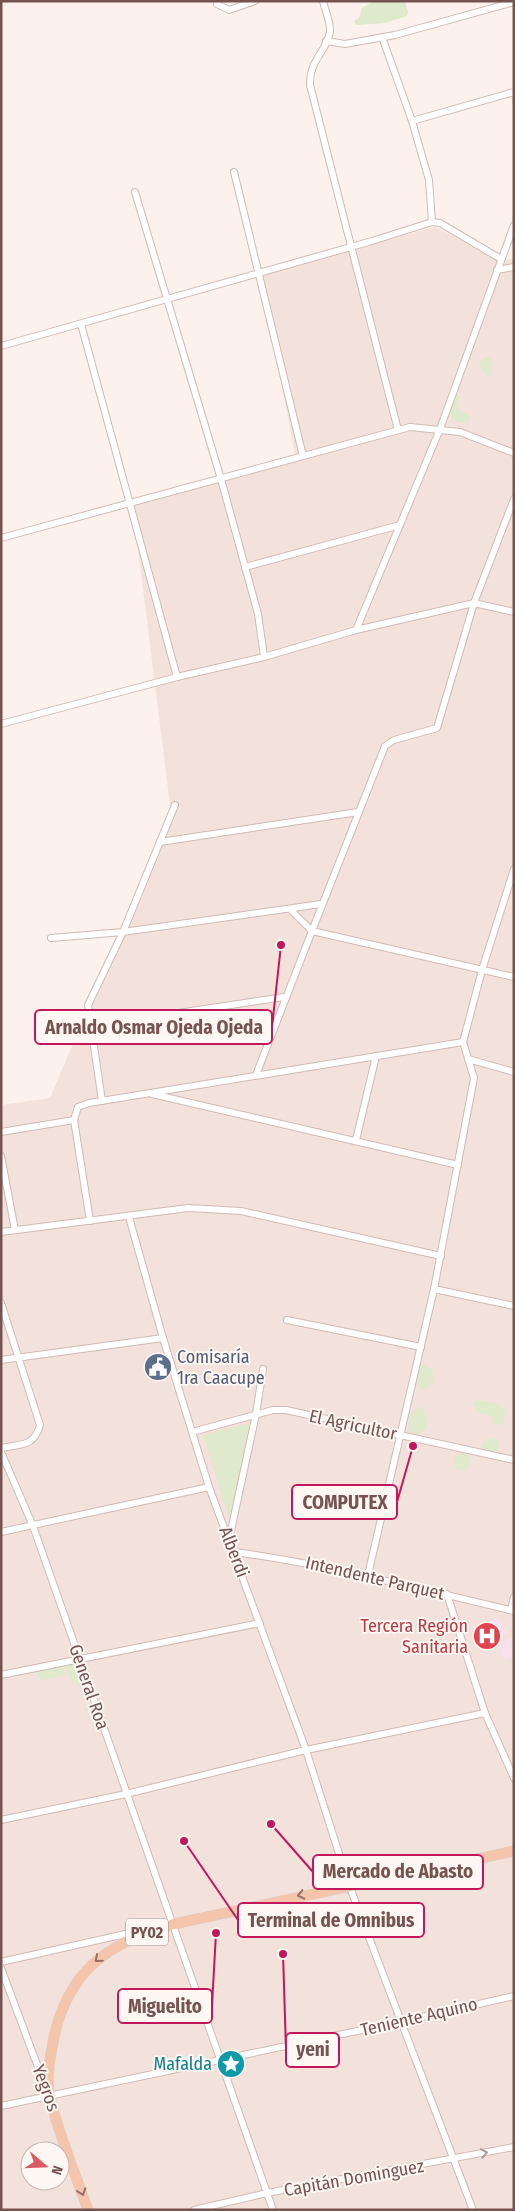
<svg xmlns="http://www.w3.org/2000/svg" width="515" height="2211" font-family="'Fira Sans Condensed',sans-serif">
	<rect width="100%" height="100%" fill="#fcf1ec"/>
	<path fill="#f3e2db" fill-rule="evenodd" d="M435,227L498,259H514V2210H1V1105L50,1098L171,813L132,501L296,459L260,275ZM30,2151H60V2181H30Z"/>
	<g fill="#f9e0ea">
		<path d="M499,1617L507,1633L491,1639L495,1647L482,1651L470,1628Z"/>
		<path d="M514,1637V1656L504,1660L498,1643Z"/>
	</g>
	<g fill="#dfe9cb">
		<path d="M374,1H405L408,12L407,16L385,23L356,25L354,21L359,18L362,8Z"/>
		<path d="M489,357L493,362L491,374L486,377L479,365L483,359Z"/>
		<path d="M454,392L459,396L458,410L470,416L468,423C455,425 450,417 447,406Z"/>
		<path d="M422,1364L432,1370L433,1384L422,1390L416,1382Z"/>
		<path d="M477,1400C488,1402 498,1401 505,1410L503,1423L500,1425L492,1424L493,1417C483,1414 477,1414 472,1403Z"/>
		<path d="M421,1406L427,1418V1429L418,1434L408,1431L410,1413Z"/>
		<path d="M250,1423L230,1520L203,1435Z"/>
		<path d="M490,1438L499,1441L498,1451L495,1455L480,1451L483,1442Z"/>
		<path d="M463,1453L471,1457L466,1471L458,1470L454,1465L455,1457Z"/>
		<path d="M72,1664L76,1668L81,1688L71,1680L65,1665Z"/>
		<path d="M62,1666L65,1675L41,1680L35,1672Z"/>
	</g>
	<g fill="none" stroke-linecap="round" stroke-linejoin="round">
		<defs>
			<g id="street">
				<path d="M218,1L217,4L229,10L255,1"/>
				<path d="M323,1C325,10 331,23 330,32C326,53 309,60 310,85L398,430"/>
				<path d="M382,37L412,121L429,180L432,222"/>
				<path d="M326,41L345,44L395,35L514,2"/>
				<path d="M412,121L514,92"/>
				<path d="M234,172L303,456"/>
				<path d="M135,192L221,479L258,614L264,657"/>
				<path d="M497,270L514,267"/>
				<path d="M81,324L177,677"/>
				<path d="M1,346L372,241L432,222L440,223L501,259"/>
				<path d="M514,499L474,603L437,728L394,740L385,746L312,931L514,977"/>
				<path d="M1,538L410,427L460,432L514,453"/>
				<path d="M245,567L400,525"/>
				<path d="M356,630L440,429L514,225"/>
				<path d="M1,724L177,677L264,657L356,630L474,603L514,612"/>
				<path d="M160,842L358,812"/>
				<path d="M51,938L123,932L321,904"/>
				<path d="M91,1026L284,997"/>
				<path d="M468,1059L514,1072"/>
				<path d="M256,1075L312,931L290,909"/>
				<path d="M152,1094L458,1165"/>
				<path d="M102,1101L88,1005L123,932L175,805"/>
				<path d="M1,1132L74,1120"/>
				<path d="M356,1140L376,1056"/>
				<path d="M1,1156L15,1230"/>
				<path d="M129,1217L163,1338L209,1487L306,1750L349,1885L473,2210"/>
				<path d="M90,1221L74,1120L78,1107L89,1103L463,1042"/>
				<path d="M1,1232L188,1208L241,1211L441,1256"/>
				<path d="M434,1289L514,1306"/>
				<path d="M1,1303L40,1425C34,1447 21,1444 1,1448"/>
				<path d="M287,1320L421,1347"/>
				<path d="M1,1360L163,1338"/>
				<path d="M192,1432L273,1410H286L514,1460"/>
				<path d="M1,1452L33,1526L273,2210"/>
				<path d="M1,1532L209,1487"/>
				<path d="M229,1540L256,1414L263,1369"/>
				<path d="M235,1552C329,1565 421,1589 514,1611"/>
				<path d="M368,1575L434,1289L474,1078L463,1042L482,970L514,869"/>
				<path d="M447,1594L485,1713L514,1778"/>
				<path d="M511,1610L514,1597"/>
				<path d="M1,1675L260,1623"/>
				<path d="M1,1820L126,1794L306,1750L485,1713"/>
				<path d="M1,1962L143,1930"/>
				<path d="M1,1968L45,2086"/>
				<path d="M1,2106L400,2022L514,1996"/>
				<path d="M194,2210L267,2193L514,2147"/>
			</g>
			<path id="primary" d="M88,2210C75,2173 59,2135 50,2098C46,2082 49,2063 52,2048C64,1974 105,1943 174,1924L514,1851"/>
		</defs>
		<use href="#street" stroke="#d0bab4" stroke-width="8"/>
		<use href="#primary" stroke="#d9cfce" stroke-width="11"/>
		<use href="#street" stroke="#fff" stroke-width="6"/>
		<use href="#primary" stroke="#f4c5aa" stroke-width="10"/>
	</g>
	<defs><path id="oneway-chevron" d="M-2-3.5L2.5 0L-2 3.5" fill="none" stroke-width="1.6" stroke-linecap="round" stroke-linejoin="round" transform="scale(1.25)"/></defs>
	<g stroke="#967066">
		<use href="#oneway-chevron" transform="translate(301 1895) rotate(167)"/>
		<use href="#oneway-chevron" transform="translate(98 1959) rotate(140)"/>
		<use href="#oneway-chevron" transform="translate(82 2192) rotate(71)"/>
	</g>
	<use stroke="#ad9896" href="#oneway-chevron" transform="translate(484 2153) rotate(-11)"/>
	<defs>
		<symbol id="civic-disc" viewBox="-11 -11 22 22"><circle r="9.5" fill="#5c6f8a" stroke="#fef7f3"/><path d="M-.6-6.5H3V-4.5H.6V-3L4-1V1h2V6H-6V1h2V-1L-.6-3ZM-1.2 2.5V6h2.4V2.5Z" fill="#fff"/></symbol>
		<symbol id="hospital-disc" viewBox="-11 -11 22 22"><circle r="9.5" fill="#e0444e" stroke="#fef7f3"/><path d="M-5-5h3v3.5h4V-5h3V5h-3V1.5h-4V5h-3Z" fill="#fff"/></symbol>
		<symbol id="sight-disc" viewBox="-11 -11 22 22"><circle r="9.5" fill="#0f9aa8" stroke="#fef7f3"/><path d="M0-6L1.8-2.2L6-1.7L2.9 1.2L3.7 5.4L0 3.3L-3.7 5.4L-2.9 1.2L-6-1.7L-1.8-2.2Z" fill="#fff"/></symbol>
	</defs>
	<g fill-rule="evenodd">
		<use href="#civic-disc" x="142" y="1351" width="32" height="32"/>
		<use href="#hospital-disc" x="471" y="1620" width="32" height="32"/>
		<use href="#sight-disc" x="215" y="2048" width="32" height="32"/>
	</g>
	<g text-anchor="middle" stroke-width="4" stroke-linejoin="round" paint-order="stroke">
		<rect fill="#fef7f3" stroke="#9f8481" stroke-width="1" x="126" y="1918.5" width="42" height="27" rx="4"/>
		<g font-size="16" font-weight="bold" fill="#765350">
			<text x="147" y="1938">PY02</text>
		</g>
		<g font-size="18" fill="#4e5e75" stroke="#fef7f3" text-anchor="start">
			<text x="177" y="1363">Comisaría<tspan x="177" dy="21">1ra Caacupe</tspan></text>
		</g>
		<g font-size="18" fill="#765350" stroke="#fef7f3">
			<text transform="translate(353 1425) rotate(12)" y="6">El Agricultor</text>
			<text transform="translate(234 1552) rotate(69)" y="6">Alberdi</text>
			<text transform="translate(375 1578) rotate(13)" y="6">Intendente Parquet</text>
			<text transform="translate(89 1687) rotate(71)" y="6">General Roa</text>
			<text transform="translate(419 2017) rotate(-13)" y="6">Teniente Aquino</text>
			<text transform="translate(46 2088) rotate(70)" y="6">Yegros</text>
			<text transform="translate(354 2178) rotate(-10)" y="6">Capitán Dominguez</text>
		</g>
		<g font-size="18" fill="#be3a42" stroke="#fef7f3" text-anchor="end">
			<text x="468" y="1632">Tercera Región<tspan x="468" dy="21">Sanitaria</tspan></text>
		</g>
		<g font-size="18" fill="#0d838f" stroke="#fef7f3" text-anchor="end">
			<text x="212" y="2070">Mafalda</text>
		</g>
	</g>
	<path fill="none" stroke="#c2185b" stroke-width="2" d="M281 945L272 1027M413 1446L397 1502M271 1824L313 1872M184 1841L238 1920M216 1933L212 2006M283 1954L286 2050"/>
	<g fill="#c2185b" stroke="#fef7f3" stroke-width="2">
		<circle cx="281" cy="945" r="5"/>
		<circle cx="413" cy="1446" r="5"/>
		<circle cx="271" cy="1824" r="5"/>
		<circle cx="184" cy="1841" r="5"/>
		<circle cx="216" cy="1933" r="5"/>
		<circle cx="283" cy="1954" r="5"/>
	</g>
	<g fill="#fef7f3" stroke="#c2185b" stroke-width="2">
		<rect x="35" y="1010" width="237" height="34" rx="5"/>
		<rect x="292" y="1485" width="105" height="34" rx="5"/>
		<rect x="313" y="1855" width="170" height="34" rx="5"/>
		<rect x="238" y="1903" width="186" height="34" rx="5"/>
		<rect x="118" y="1989" width="94" height="34" rx="5"/>
		<rect x="286" y="2033" width="53" height="34" rx="5"/>
	</g>
	<g font-size="19" text-anchor="middle" font-weight="bold" fill="#765350">
		<text x="154" y="1034">Arnaldo Osmar Ojeda Ojeda</text>
		<text x="345" y="1509">COMPUTEX</text>
		<text x="398" y="1878">Mercado de Abasto</text>
		<text x="331" y="1927">Terminal de Omnibus</text>
		<text x="165" y="2013">Miguelito</text>
		<text x="313" y="2056">yeni</text>
	</g>
	<rect width="515" height="2211" fill="none" stroke="#765350" stroke-width="5"/>
	<g transform="translate(45 2166) rotate(109)"><circle r="24" fill="#fef7f3" stroke="#c8b5b2"/>
	<path d="M0-4L9 19L0 12L-9 19Z" fill="#dc5b62"/>
	<text y="-8" font-size="14" font-weight="bold" text-anchor="middle" fill="#765350">N</text>
	</g>
</svg>
